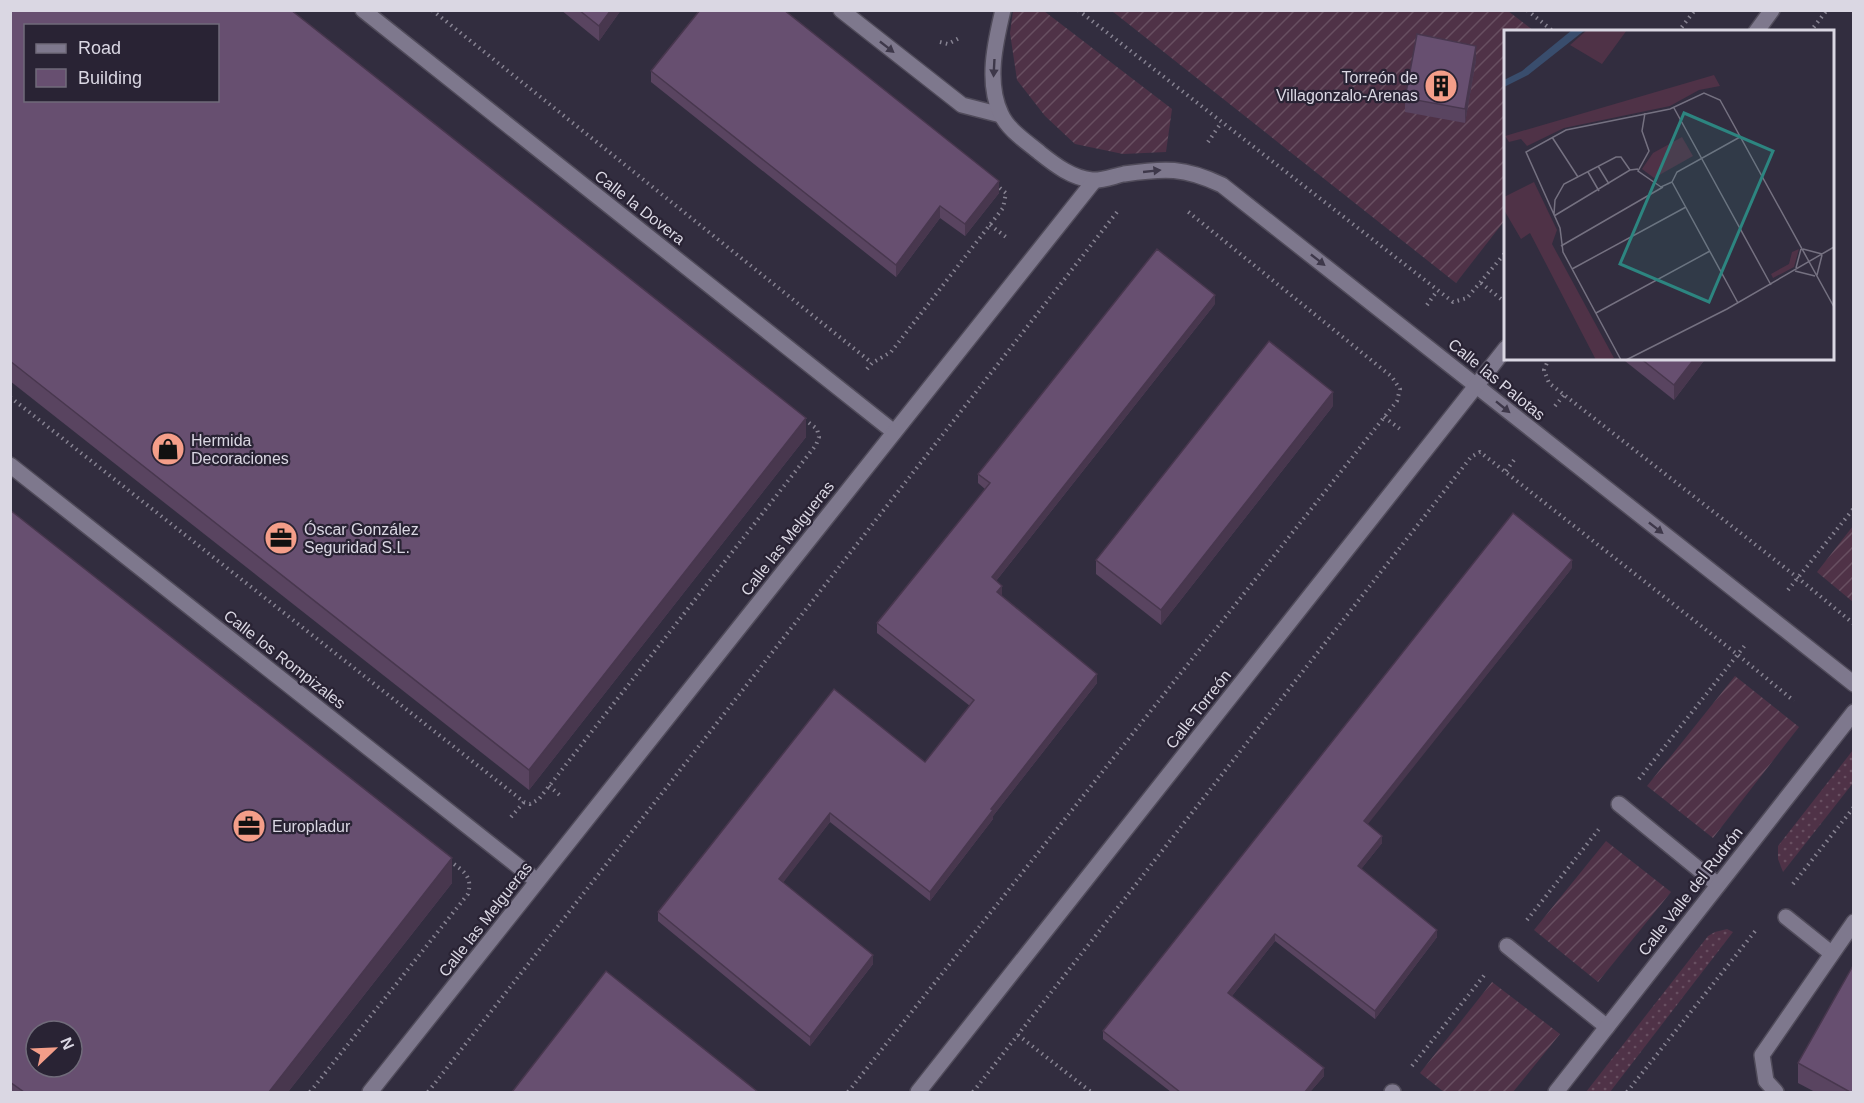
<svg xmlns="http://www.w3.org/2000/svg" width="1864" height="1103" font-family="Helvetica,sans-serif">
	<defs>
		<pattern id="grass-dots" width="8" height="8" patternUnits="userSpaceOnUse" patternTransform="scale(1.5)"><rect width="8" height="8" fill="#4f3247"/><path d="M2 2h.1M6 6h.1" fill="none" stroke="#684f61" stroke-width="1.8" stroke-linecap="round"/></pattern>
		<pattern id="garden-furrows" width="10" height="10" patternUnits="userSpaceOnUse" patternTransform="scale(1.5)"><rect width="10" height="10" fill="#4f3247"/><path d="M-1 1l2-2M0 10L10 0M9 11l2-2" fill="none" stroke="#684f61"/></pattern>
	</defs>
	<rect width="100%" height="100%" fill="#322d3f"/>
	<g fill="url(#grass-dots)">
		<path d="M1853,750V783L1783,872L1778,859V846Z"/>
		<path d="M1727,929L1733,932L1610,1092H1586L1708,936L1715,932Z"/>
	</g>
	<g fill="url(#garden-furrows)">
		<path d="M1013,11H1044L1172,109L1166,152L1123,154L1075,144L1045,116L1017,80L1010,33Z"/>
		<path d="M1112,11H1508L1534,31L1506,32L1505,220L1456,283Z"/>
		<path d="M1853,526V602L1817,572Z"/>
		<path d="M1735,676L1799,727L1713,838L1647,786Z"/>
		<path d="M1606,841L1671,892L1598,982L1534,930Z"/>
		<path d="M1492,982L1560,1034L1513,1092H1444L1420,1073Z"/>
	</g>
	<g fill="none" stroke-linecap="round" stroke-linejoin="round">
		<defs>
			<g id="minor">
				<path d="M363,10L894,432"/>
				<path d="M841,10L962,105L1001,115"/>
				<path d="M1003,10C995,43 986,83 1001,114C1008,130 1027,142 1040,153C1055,165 1072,178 1092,180C1102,181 1114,176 1124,174C1165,168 1184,167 1222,185L1854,684"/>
				<path d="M1756,32L1772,10"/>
				<path d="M10,465L537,881"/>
				<path d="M1619,804L1718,885"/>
				<path d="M1786,917L1831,953"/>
				<path d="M1507,946L1607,1027"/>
				<path d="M370,1092L1094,181"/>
				<path d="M918,1092L1506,348"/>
				<path d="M1392,1092H1393"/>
				<path d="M1556,1092L1854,712"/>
				<path d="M1776,1092L1766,1081L1762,1055L1854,922"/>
			</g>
		</defs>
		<use href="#minor" stroke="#504b5a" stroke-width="18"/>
		<g stroke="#878392" stroke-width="4" stroke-dasharray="1.5 4.5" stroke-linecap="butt">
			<path d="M432,10L872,363"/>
			<path d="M1078,10L1453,302L1467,298L1506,252"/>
			<path d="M1527,10L1554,32"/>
			<path d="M1678,32L1695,10"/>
			<path d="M1810,32L1827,10"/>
			<path d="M940,42L948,44L961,37"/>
			<path d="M1208,142L1221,123"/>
			<path d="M990,225L1006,237"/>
			<path d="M1481,283L1506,303"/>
			<path d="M1427,305L1437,291"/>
			<path d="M1549,358L1544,370L1549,383L1798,578L1854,624"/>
			<path d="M867,369L872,363L891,352L1003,208L1006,193L995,184"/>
			<path d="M10,397L524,802L530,804L539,799L816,445L819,437L817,429L804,419"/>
			<path d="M1555,406L1564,395"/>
			<path d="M1384,417L1400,429"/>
			<path d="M1506,471L1514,460"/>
			<path d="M1788,590L1854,508"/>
			<path d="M1639,779L1746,644"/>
			<path d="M549,786L562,797"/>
			<path d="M511,817L524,802"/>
			<path d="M1793,884L1854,807"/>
			<path d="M1527,920L1599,829"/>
			<path d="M1018,1035L1091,1092"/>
			<path d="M1412,1066L1486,973"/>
			<path d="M310,1092L468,894C473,876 463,871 450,861"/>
			<path d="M428,1092L1117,212"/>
			<path d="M848,1092L1397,401L1400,389L1392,377L1186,210"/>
			<path d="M973,1092L1471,457L1480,452L1738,655L1794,701"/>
			<path d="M1627,1092L1756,930"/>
		</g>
		<use href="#minor" stroke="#7e788d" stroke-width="15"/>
	</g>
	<g fill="#594460">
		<path d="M10,10L806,437L529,790L10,381Z"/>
		<path d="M561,10H621L599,41Z"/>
		<path d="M1476,60L1465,123L1405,112V98Z"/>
		<path d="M651,71L999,193L965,236L940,218L896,277L651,82Z"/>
		<path d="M1215,304L996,581L1002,595L1001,596L1097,683L993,816V819L930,901L830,822L783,882L873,964L810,1046L658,921V912L834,689L925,762L970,706L877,633V623L985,489L978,483V474Z"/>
		<path d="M1625,358H1706L1674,400L1625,361Z"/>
		<path d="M1333,406L1161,625L1096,574V560Z"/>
		<path d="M10,510L452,883L288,1092H10Z"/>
		<path d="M1572,568L1367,824L1382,843L1361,869L1437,937L1375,1019L1275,941L1232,996L1324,1076L1310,1092H1171L1103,1039V1031Z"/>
		<path d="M1798,1063L1854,1092H1815L1798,1083Z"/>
	</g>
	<g fill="#48374e">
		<path d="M611,10H621L599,41V26Z"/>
		<path d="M1476,46V60L1465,123V109Z"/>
		<path d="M999,181V193L965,236V224Z"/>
		<path d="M940,206V218L896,277V265Z"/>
		<path d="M1215,295V304L992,586V577Z"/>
		<path d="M1695,358H1706L1674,400V385Z"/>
		<path d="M1333,392V406L1161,625V610Z"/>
		<path d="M806,418V437L529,790V770Z"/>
		<path d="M1572,560V568L1364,829V821Z"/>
		<path d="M1002,586V595L997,601V592Z"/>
		<path d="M1097,674V683L993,816V819L930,901V892L991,809Z"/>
		<path d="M830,813V822L779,888V879Z"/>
		<path d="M1382,836V843L1358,873V866Z"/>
		<path d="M452,858V883L288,1092H269Z"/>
		<path d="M1437,930V937L1375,1019V1011Z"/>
		<path d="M1275,934V941L1228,1001V993Z"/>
		<path d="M873,955V964L810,1046V1037Z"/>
		<path d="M1324,1068V1076L1310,1092H1305Z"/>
	</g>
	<g fill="#674f70" stroke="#48374e" stroke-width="1.5" fill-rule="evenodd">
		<path d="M10,10H291L806,418L529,770L10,361ZM26,26H218V100H26Z"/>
		<path d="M579,10H611L599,26Z"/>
		<path d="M700,10H784L999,181L965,224L940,206L896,265L651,71Z"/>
		<path d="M1417,34L1476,46L1465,109L1405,98Z"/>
		<path d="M1157,249L1215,295L992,577L1002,586L997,592L1097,674L991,809L993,810L930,892L830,813L779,879L873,955L810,1037L658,912L834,689L925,762L974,700L877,623L990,483L978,474Z"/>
		<path d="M1269,341L1333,392L1161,610L1096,560Z"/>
		<path d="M1640,358H1695L1674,385Z"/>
		<path d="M10,510L452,858L269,1092H24L10,1082ZM36,1031H72V1067H36Z"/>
		<path d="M1513,513L1572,560L1364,821L1382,836L1358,866L1437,930L1375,1011L1275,934L1228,993L1324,1068L1305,1092H1180L1103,1031Z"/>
		<path d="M1854,964V1092H1850L1798,1063Z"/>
		<path d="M606,971L758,1092H512Z"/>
	</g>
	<defs><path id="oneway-solid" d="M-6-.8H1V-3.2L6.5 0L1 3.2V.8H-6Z" transform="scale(1.5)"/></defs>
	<g fill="#3e384a">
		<use href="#oneway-solid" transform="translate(887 47) rotate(38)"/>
		<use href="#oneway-solid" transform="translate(994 68) rotate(93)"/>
		<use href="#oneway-solid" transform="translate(1152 171) rotate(-6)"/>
		<use href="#oneway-solid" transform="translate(1318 260) rotate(38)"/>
		<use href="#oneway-solid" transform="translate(1503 407) rotate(39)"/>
		<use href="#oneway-solid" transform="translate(1656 528) rotate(38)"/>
	</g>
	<defs>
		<symbol id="building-disc" viewBox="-11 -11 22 22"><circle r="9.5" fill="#f49e89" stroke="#292334"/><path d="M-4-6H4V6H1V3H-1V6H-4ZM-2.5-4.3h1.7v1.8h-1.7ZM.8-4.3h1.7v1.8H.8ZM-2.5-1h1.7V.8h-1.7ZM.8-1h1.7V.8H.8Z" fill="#111"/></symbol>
		<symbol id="shop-disc" viewBox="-11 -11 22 22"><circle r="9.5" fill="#f49e89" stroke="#292334"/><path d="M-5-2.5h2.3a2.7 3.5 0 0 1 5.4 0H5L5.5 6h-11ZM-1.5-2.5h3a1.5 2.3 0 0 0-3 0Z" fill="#111"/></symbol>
		<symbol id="office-disc" viewBox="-11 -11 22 22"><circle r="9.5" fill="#f49e89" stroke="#292334"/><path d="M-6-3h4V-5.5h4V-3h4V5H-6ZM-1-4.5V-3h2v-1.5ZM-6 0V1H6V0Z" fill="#111"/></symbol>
	</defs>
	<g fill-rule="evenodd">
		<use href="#building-disc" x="1422" y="67" width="38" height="38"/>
		<use href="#shop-disc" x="149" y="430" width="38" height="38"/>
		<use href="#office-disc" x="262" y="519" width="38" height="38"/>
		<use href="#office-disc" x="230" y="807" width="38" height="38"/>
	</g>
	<g text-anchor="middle" stroke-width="4.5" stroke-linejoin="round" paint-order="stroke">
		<g font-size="16" fill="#dad7e3" stroke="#292334" text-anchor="start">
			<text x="1418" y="83" text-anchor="end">Torreón de<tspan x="1418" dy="18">Villagonzalo-Arenas</tspan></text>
			<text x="191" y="446">Hermida<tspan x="191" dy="18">Decoraciones</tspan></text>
			<text x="304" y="535">Óscar González<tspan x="304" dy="18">Seguridad S.L.</tspan></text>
			<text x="272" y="832">Europladur</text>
		</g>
		<g font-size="16" fill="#dad7e3" stroke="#292334">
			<text transform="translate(640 207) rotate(38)" y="6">Calle la Dovera</text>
			<text transform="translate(1497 379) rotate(39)" y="6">Calle las Palotas</text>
			<text transform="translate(787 538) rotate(-52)" y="6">Calle las Melgueras</text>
			<text transform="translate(285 659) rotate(38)" y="6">Calle los Rompizales</text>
			<text transform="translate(1198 709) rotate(-52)" y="6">Calle Torreón</text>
			<text transform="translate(1690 891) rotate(-52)" y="6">Calle Valle del Rudrón</text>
			<text transform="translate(485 919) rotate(-52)" y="6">Calle las Melgueras</text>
		</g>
	</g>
	<g transform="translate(1504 30)">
		<rect width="330" height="330" fill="#322d3f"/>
		<path d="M210,45L216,56L195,60L166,76L60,98L23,116L17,109L5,112L1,106Z" fill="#4f3247"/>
		<path d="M83,0H123L98,34L66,15ZM178,107L189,126L150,148L138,139L149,123ZM30,152L53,200L48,214L110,328L106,330H92L26,203L17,209L0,180V167ZM295,219L290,237L269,248L267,244L285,234L288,222Z" fill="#4f3247"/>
		<path d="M68,0H81L24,45L0,57V50L18,41Z" fill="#394d6d"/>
		<path fill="none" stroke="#757181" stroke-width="1.5" d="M170,78L267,255M141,83L138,101L145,121L134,141L157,157L168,152M48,107L74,147M94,136L105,154M84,142L95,161M168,152L234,273M168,152L173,142L236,107M50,184L51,170L60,154L112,127H117L126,140M50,186L126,140L134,139M57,216L159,157M299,219L318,224M292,238L297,219M68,239L182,177M291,241L311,246M313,245L318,225M92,283L206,221M117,330L59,222L56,198L22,122L62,100L166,79L200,63L216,70L330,277M122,330L223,279L330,217"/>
		<path fill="#2d8580" fill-opacity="0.15" stroke="#2d8580" stroke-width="3" d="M180,83L269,121L205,272L116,234Z"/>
		<rect width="330" height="330" fill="none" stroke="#dad7e3" stroke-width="3"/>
	</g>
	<rect width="1864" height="1103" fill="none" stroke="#dad7e3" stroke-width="24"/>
	<rect x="24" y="24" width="195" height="78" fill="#292334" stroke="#706b7a" stroke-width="1.5"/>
	<rect x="36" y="44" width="30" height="9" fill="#7e788d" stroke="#706b7a" stroke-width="1.5"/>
	<text x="78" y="54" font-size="18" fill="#dad7e3">Road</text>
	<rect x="36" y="69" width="30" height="18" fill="#674f70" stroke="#706b7a" stroke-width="1.5"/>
	<text x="78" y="84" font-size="18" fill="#dad7e3">Building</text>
	<g transform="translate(54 1049) rotate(67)"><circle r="28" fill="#292334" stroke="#706b7a" stroke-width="1.5"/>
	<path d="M0-4.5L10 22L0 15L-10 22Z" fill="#f49e89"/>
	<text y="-9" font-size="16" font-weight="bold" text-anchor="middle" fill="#dad7e3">N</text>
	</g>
</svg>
